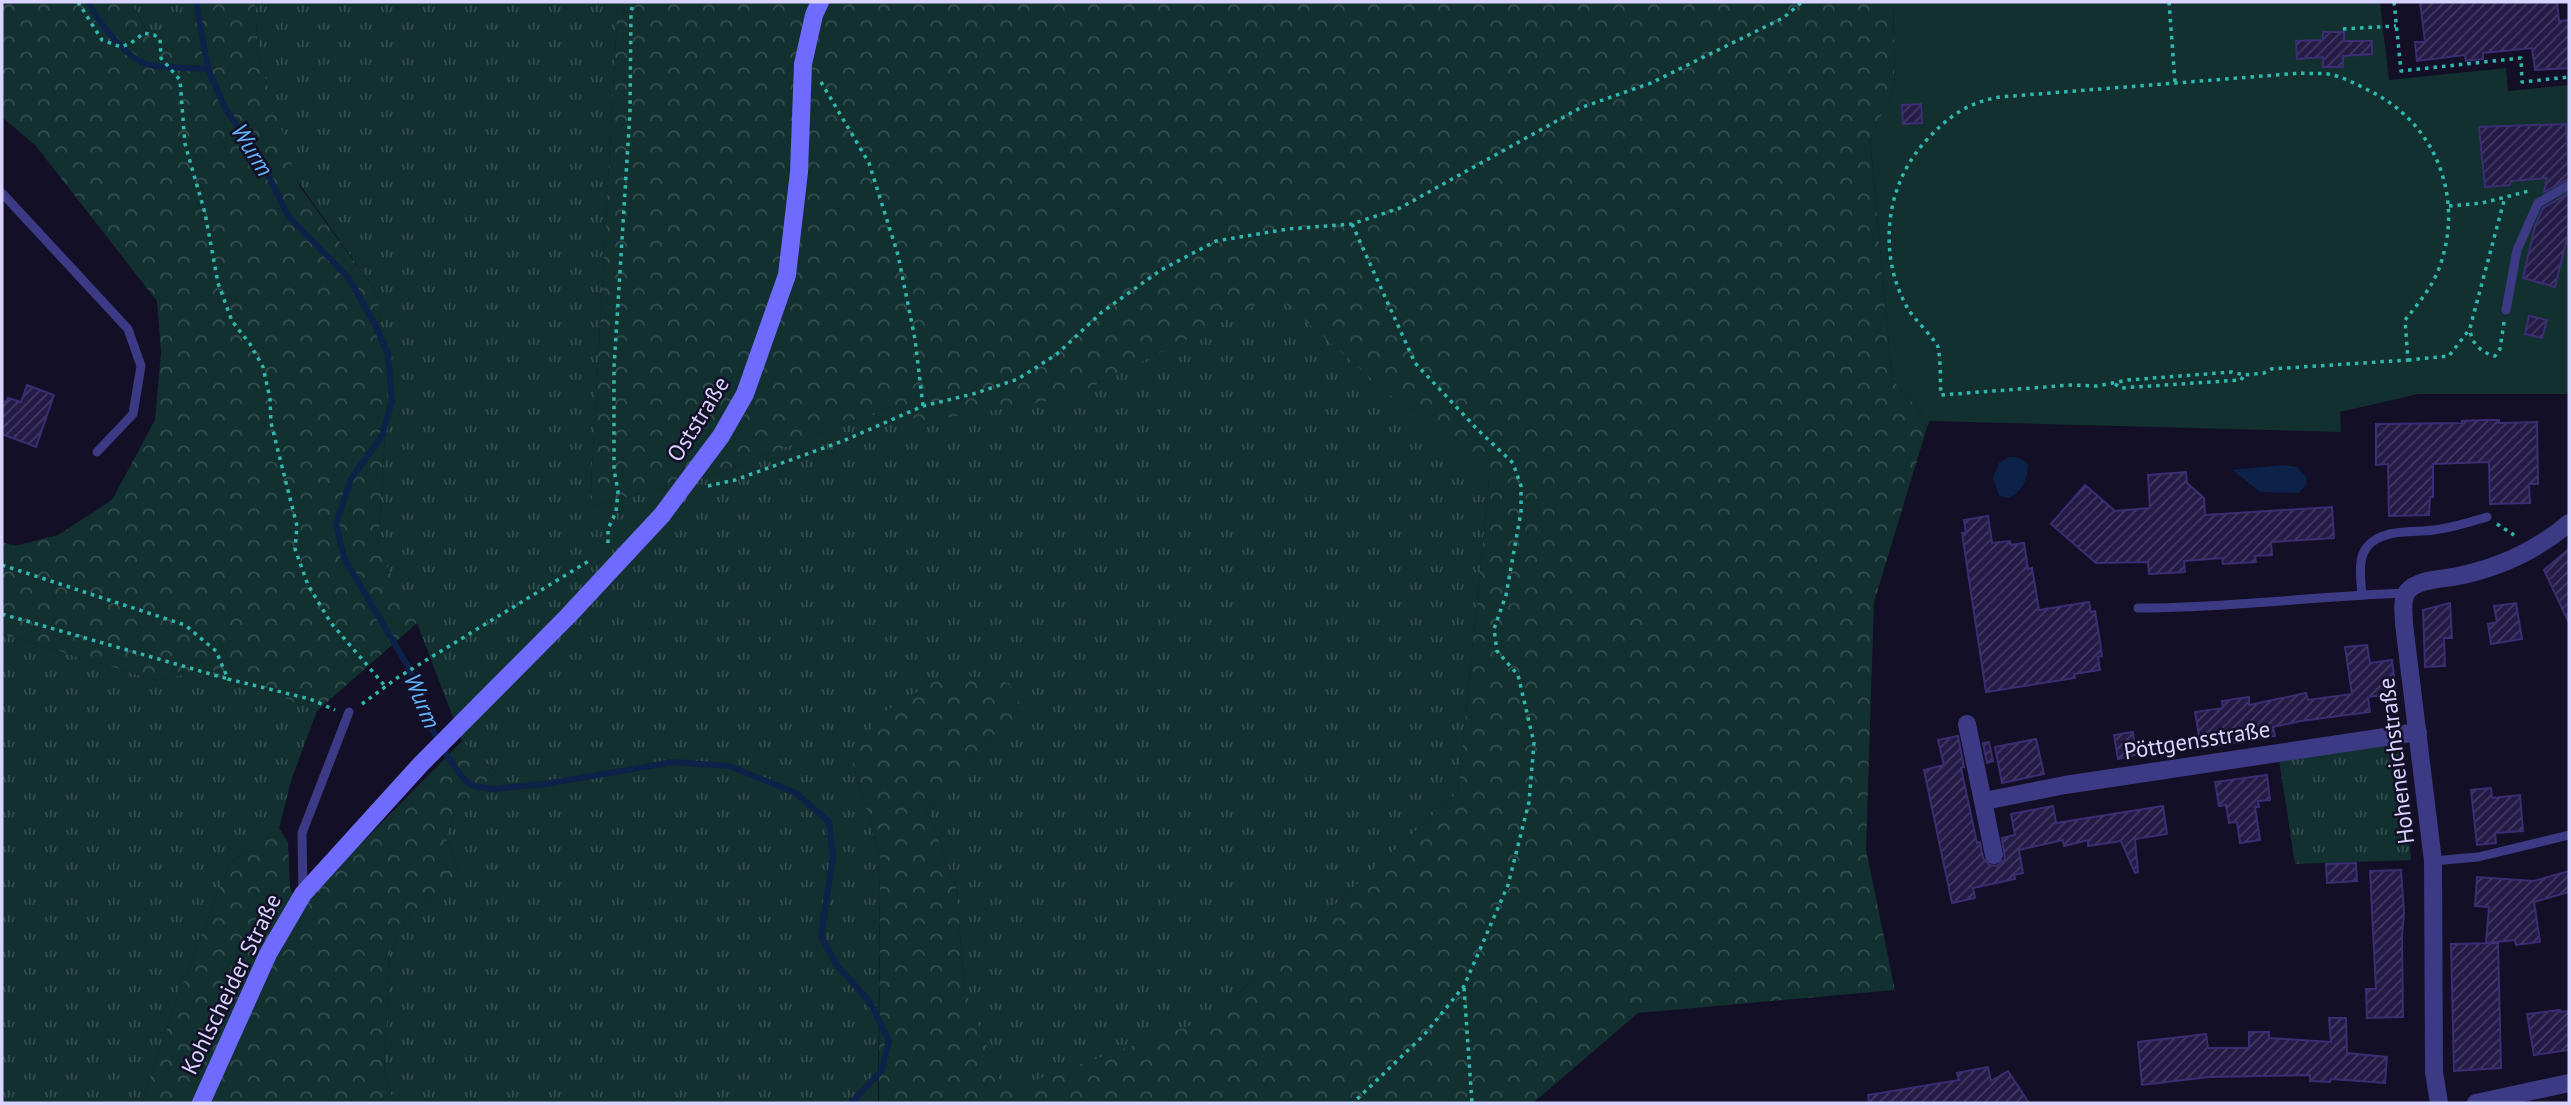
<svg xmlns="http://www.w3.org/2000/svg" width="2571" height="1105" font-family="'PT Sans',sans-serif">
	<defs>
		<pattern id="grass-tufts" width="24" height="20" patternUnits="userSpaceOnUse" patternTransform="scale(1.75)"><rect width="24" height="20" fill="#12302f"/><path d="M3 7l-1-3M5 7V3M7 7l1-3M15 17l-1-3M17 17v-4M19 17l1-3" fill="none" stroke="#344d4e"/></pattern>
		<pattern id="forest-crowns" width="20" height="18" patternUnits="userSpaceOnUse" patternTransform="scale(1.75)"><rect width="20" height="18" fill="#12302f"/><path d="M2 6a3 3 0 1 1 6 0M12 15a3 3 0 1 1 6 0" fill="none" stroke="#344d4e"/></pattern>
		<pattern id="building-hatch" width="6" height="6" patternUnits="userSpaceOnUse" patternTransform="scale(1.75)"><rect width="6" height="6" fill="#241b47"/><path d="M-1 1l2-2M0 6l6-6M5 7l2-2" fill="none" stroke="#433b63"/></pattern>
	</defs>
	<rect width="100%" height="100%" fill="#130f26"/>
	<g fill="url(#grass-tufts)">
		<path d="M131,2H208L160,55Z"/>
		<path d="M255,2H618L590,507L718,473L892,406L1071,397L1276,294L1489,482L1458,792L1211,1018L1004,1092L965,990L956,887L927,809L989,737L1027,716L851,757L880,856L878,1103H394L384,1073L390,953L410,914L461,874L445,836L455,815L496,772L462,741L417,623L378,551L388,380L377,293L296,179L258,54Z"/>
		<path d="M2,634L159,681L207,668L317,711L292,778L279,828L229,864L179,993L142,1103H2Z"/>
		<path d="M2391,744L2394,748H2401L2404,779H2399L2400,799H2406L2411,860L2295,864L2279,760Z"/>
	</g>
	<g fill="url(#forest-crowns)">
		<path d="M2,2H131L160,55L208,2H255L258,54L298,184L377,293L388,380L378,550L417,623L317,711L207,668L159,681L2,634V542L15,546L58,535L112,500L155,420L161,352L157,301L36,146L2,117Z"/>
		<path d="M618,2H1893L1895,88L1870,139L1892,379L1929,421L1874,602L1866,850L1895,990L1638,1013L1533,1103H879L880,856L851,757L881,714L949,672L1009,683L1027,717L989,737L927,809L956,887L965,990L1004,1091L1211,1018L1458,792L1489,482L1276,295L1071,397L920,422L892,406L718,473L590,507Z"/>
		<path d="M462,741L496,772L455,815L445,836L461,874L410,914L390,953L384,1073L394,1103H142L179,993L229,864L279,828L288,842L290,888L300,906Z"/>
	</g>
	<path fill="#12302f" d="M1893,2H2380L2389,80L2506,68L2508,91L2569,85V394H2418L2340,412L2341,432L1929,421L1892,379L1870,138L1895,88Z"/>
	<g fill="#0c2248">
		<path d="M2009,457C2017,457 2022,458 2028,464C2028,478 2022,495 2006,498L1999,495L1993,478L1999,463Z"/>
		<path d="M2283,465L2297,467L2306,477L2307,484L2299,493L2260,492L2233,470Z"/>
	</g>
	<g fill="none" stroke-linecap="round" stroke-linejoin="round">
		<g stroke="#0c2248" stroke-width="6">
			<path d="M89,2C96,20 124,54 143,63C153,68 194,68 208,69"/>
			<path d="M196,2L208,69L225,108L263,164L288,216L348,277L376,326L388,354L392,401L382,436L351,479L336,524L344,558L410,670L430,726L450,760L463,778L471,785L491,789L545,784L673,762L729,766L796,793L829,822L833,856L821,936L836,964L870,1002L889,1041L882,1070L851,1103"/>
		</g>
	</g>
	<g fill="url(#building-hatch)" stroke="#3b2d73" stroke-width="2">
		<path d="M2420,2H2557L2559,21L2569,20V68L2535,70L2532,48L2483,53V59L2466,61L2465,55L2417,61L2415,42H2425Z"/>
		<path d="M2323,32H2344V41H2372V54L2343,56V67H2323V57L2297,59L2296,41L2323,40Z"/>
		<path d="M1921,104L1922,123L1903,124L1902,105Z"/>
		<path d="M2566,124L2569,178L2544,192L2547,178L2511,181L2510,185L2485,187L2479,127Z"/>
		<path d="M2569,193V230L2555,287L2523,278L2535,226L2543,208Z"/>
		<path d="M2529,316L2547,320L2542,338L2525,334Z"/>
		<path d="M27,385L54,395L36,447L2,434V401L6,402L8,398L21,402Z"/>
		<path d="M2486,420H2499V423L2537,422L2538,484H2529L2530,503L2490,504L2489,462L2433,464V497H2430L2429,515L2389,516L2388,464L2376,465V424L2462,423V421Z"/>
		<path d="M2186,472L2187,483L2204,498L2205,515L2332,507L2334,538L2271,542L2272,555L2255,556L2256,562L2223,564L2222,558L2184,561L2185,572L2149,574L2148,562L2096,563L2051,524L2085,485L2115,511L2150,508L2148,475Z"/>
		<path d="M1988,516L1992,543L2010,541L2011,545L2024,543L2028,569L2032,568L2039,610L2089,602L2091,612L2095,611L2100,642L2102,656L2098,657L2100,670L2074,674L2075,678L1986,692L1962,533H1966L1964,520Z"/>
		<path d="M2569,549V623L2544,570Z"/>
		<path d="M2450,603L2452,638H2444L2445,666L2425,667L2423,610Z"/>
		<path d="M2516,603L2522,639L2491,644L2488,624L2497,622L2494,606Z"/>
		<path d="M2367,645L2370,663L2392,660L2396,693L2368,697L2370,712L2301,721L2273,727L2275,736L2201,748L2195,712L2223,708L2222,701L2249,697V705L2306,693L2308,700L2352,694L2345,647Z"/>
		<path d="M2133,732L2136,755L2118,759L2114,735Z"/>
		<path d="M1958,736L1964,767L1961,768L1977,843L1980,842L1983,858L1990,865L1997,866L2005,859L2002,838L2015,835L2011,814L2053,806L2056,823L2163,806L2167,834L2135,839L2138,872L2135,873L2121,841L2088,846V840L2064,846L2063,840L2019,850L2023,873L2014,875L2015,879L1973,888L1975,898L1952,903L1924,770L1944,765L1938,740Z"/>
		<path d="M2036,739L2044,774L2002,783L1995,747Z"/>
		<path d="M1989,742L1993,761L1987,763L1983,743Z"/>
		<path d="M2267,775L2270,800L2258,801L2259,807H2255L2260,840L2240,843L2237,822L2229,823L2226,805L2219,806L2215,782Z"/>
		<path d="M2491,788L2492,798L2520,795L2523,831L2495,833L2496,843L2477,845L2471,790Z"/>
		<path d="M2356,863L2357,881L2327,883L2326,864Z"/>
		<path d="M2401,870L2404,913L2402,937L2403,1017L2367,1018L2366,989H2376L2370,871Z"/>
		<path d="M2569,871V892L2534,902L2540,942L2516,945L2515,940L2486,943L2489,907L2475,906L2477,877L2534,881Z"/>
		<path d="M2498,943L2501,1068L2454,1071L2451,944Z"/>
		<path d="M2560,1010V1012L2569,1011V1050L2534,1055L2527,1014Z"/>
		<path d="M2329,1018H2346L2347,1053L2387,1057L2385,1083L2331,1079L2330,1082L2310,1081V1075L2209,1077L2142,1085L2138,1042L2206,1034L2208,1048H2249V1032H2269V1038L2331,1042Z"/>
		<path d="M1988,1067L1991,1081L2008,1071L2029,1103H1869L1868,1095L1959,1080L1957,1073Z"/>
	</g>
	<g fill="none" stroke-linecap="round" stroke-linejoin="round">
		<g stroke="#2fb8b0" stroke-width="3.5" stroke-dasharray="3.5 5" stroke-linecap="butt">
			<path d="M78,2L102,40L121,47L131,43L144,33L154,35L160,39L161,58L180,80L185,144L205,213L218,283L232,321L250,344L263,367L270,399L271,423L297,526L295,549L308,585L331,623L385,686"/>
			<path d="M2169,2L2175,82"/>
			<path d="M2394,2L2401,71L2521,58L2522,82L2569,77"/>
			<path d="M2343,29L2396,26"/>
			<path d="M2301,73C2310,74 2319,73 2328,74C2341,76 2356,84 2368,90C2437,123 2466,200 2438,271C2430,290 2417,305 2405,320L2408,360L2271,369L2264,373L2244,375L2232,372L2128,380L2097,386L2071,385L1941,395C1940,380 1941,362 1938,347C1936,340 1914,319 1908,309C1878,257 1884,188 1924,143C1945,119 1967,102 2000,97Z"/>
			<path d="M821,82L869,163L898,255L915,339L923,406"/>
			<path d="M2449,206L2482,203L2529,191"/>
			<path d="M1352,224L1415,363L1478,430L1513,463L1521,486V512L1506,595L1494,629L1497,651L1518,675L1534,743L1529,802L1508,885L1464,986L1424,1035L1353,1103"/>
			<path d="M2504,322L2500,349L2495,356C2481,353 2470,342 2470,328L2505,197"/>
			<path d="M2408,360L2449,356L2469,330"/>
			<path d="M2115,384L2121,388L2225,381L2241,380L2244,375"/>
			<path d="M708,486L735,480L843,441L923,406L973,394L1018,379L1057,354L1102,312L1161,270L1216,241L1288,229L1352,224L1400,208L1580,108L1651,83L1783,18L1802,2"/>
			<path d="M2497,524L2514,535"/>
			<path d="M608,543V529L616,512L618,491L614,470V367L630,112L631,11L634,2"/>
			<path d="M2,565L185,625L216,651L228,679L310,699L335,710"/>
			<path d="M2,614L228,679"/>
			<path d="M362,704L397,678L592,559"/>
			<path d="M1464,988L1472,1103"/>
		</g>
		<g stroke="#3d3a85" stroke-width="9">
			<path d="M2,193L128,329L141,366L133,414L97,452"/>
			<path d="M2506,310L2517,250L2538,203L2569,185"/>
			<path d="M2362,595C2361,580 2357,559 2367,547C2382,528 2413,533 2434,530C2452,528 2470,522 2487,517"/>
			<path d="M2138,608C2228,608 2316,596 2406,593"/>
			<path d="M2433,861L2478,857L2569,835"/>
			<path d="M303,893L302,833L349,712"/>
		</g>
		<g stroke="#3d3a85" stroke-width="18">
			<path d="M1967,724L1994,855"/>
			<path d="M1984,801L2065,785L2418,732"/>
			<path d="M2439,1103L2434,1072L2433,861L2404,624C2404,614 2401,601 2407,592C2416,580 2439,579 2453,577C2496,569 2536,551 2569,523"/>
			<path d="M2476,1103L2569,1083"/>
		</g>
		<path stroke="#6f6bff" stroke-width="18" d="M201,1103L268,954L303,894L421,764L568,616L662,515L721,436L745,394L787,275L799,172L803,64L814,15L820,2"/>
	</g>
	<g text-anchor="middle" stroke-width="5" stroke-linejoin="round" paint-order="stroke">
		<g font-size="23" fill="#d9d4ff" stroke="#130f26">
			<text transform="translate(698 419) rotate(-58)" y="8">Oststraße</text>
			<text transform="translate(2197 740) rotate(-9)" y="8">Pöttgensstraße</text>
			<text transform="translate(2396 761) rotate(-97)" y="8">Hoheneichstraße</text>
			<text transform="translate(231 984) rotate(-64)" y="8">Kohlscheider Straße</text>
		</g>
		<g font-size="24" font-style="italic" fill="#62b6ff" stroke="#130f26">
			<text transform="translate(252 150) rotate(58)" y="8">Wurm</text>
			<text transform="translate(422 701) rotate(67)" y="8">Wurm</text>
		</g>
	</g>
	<rect width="2571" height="1105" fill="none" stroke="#d9d4ff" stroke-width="7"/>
</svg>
